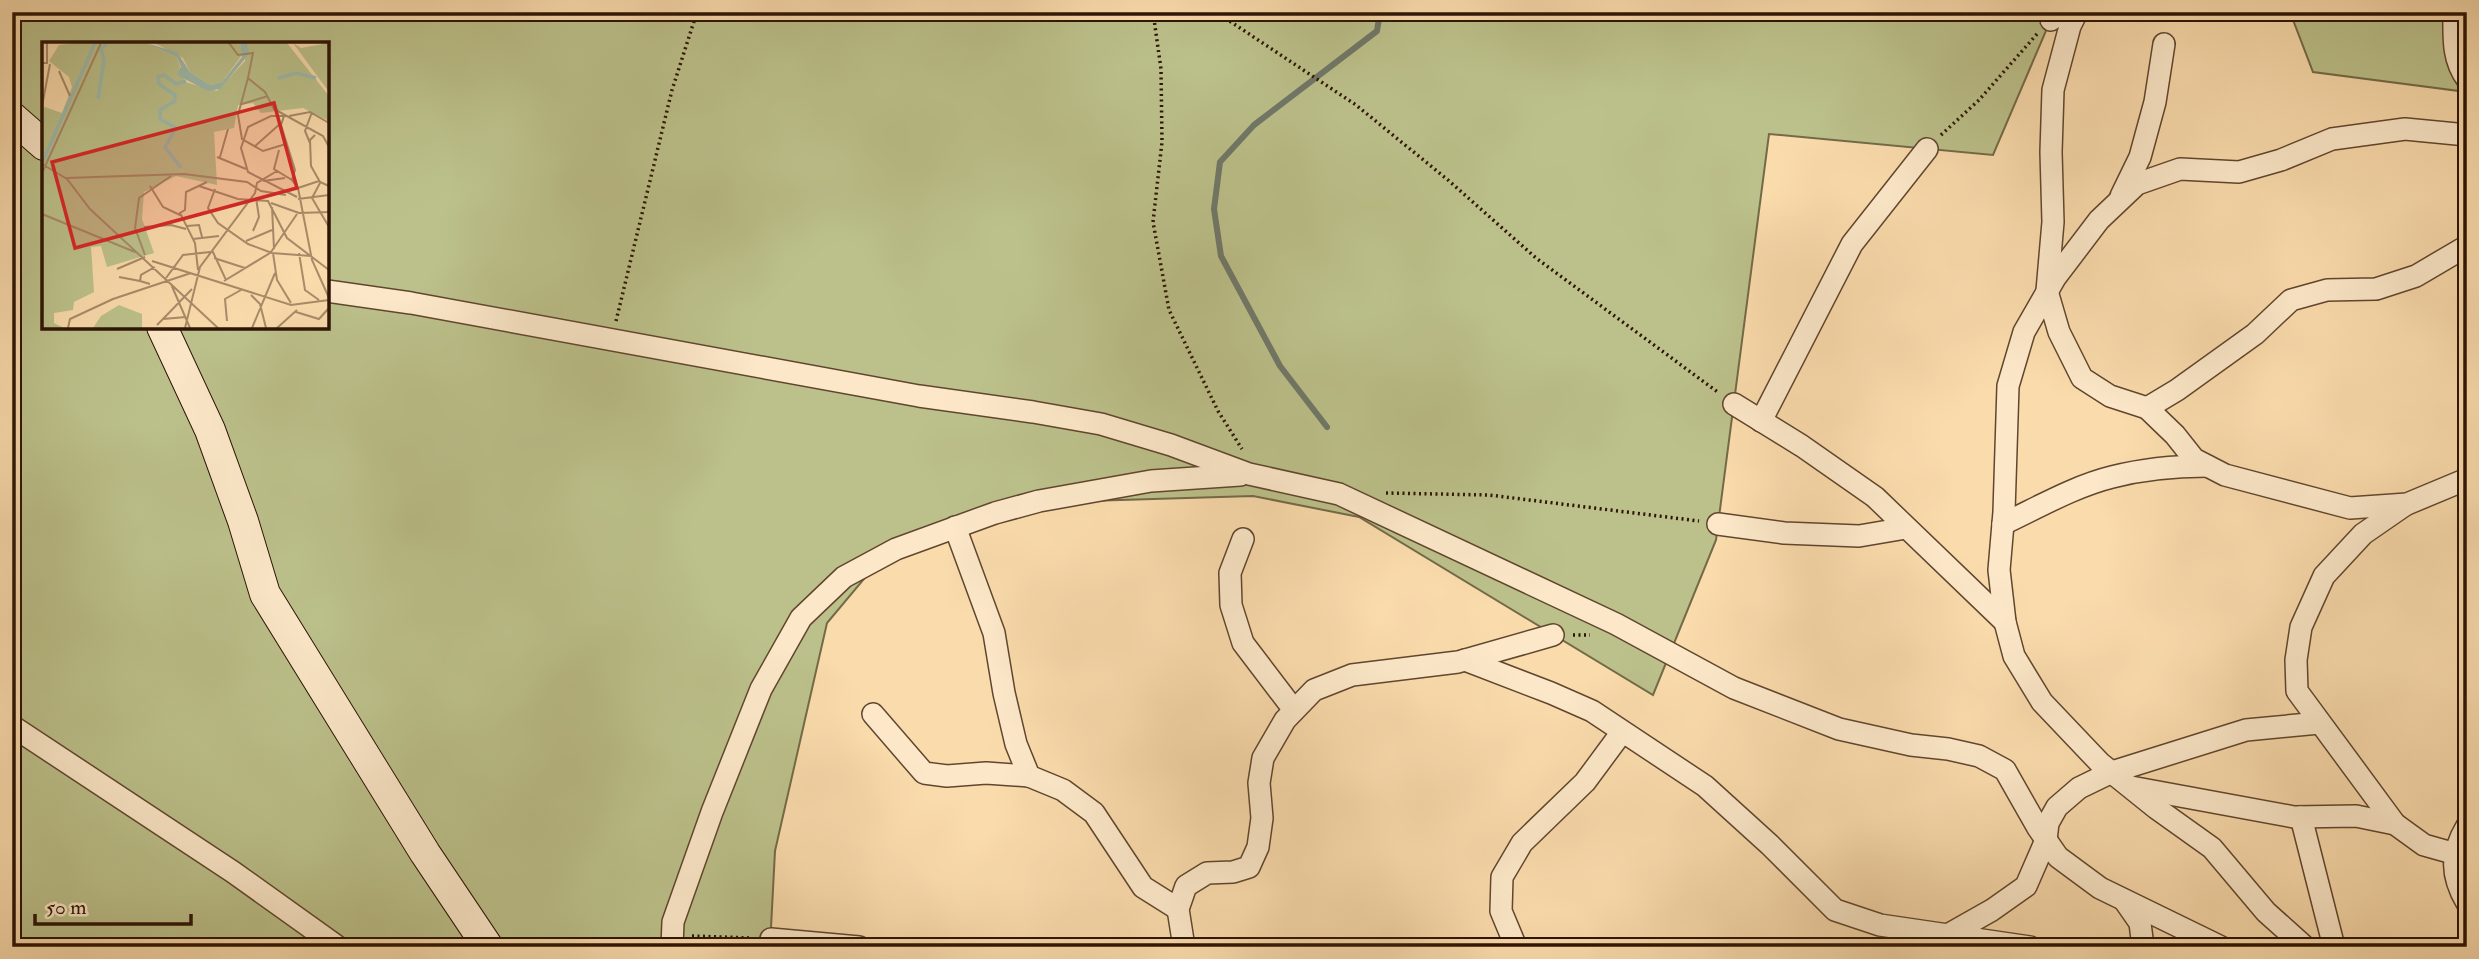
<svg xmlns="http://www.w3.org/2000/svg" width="2479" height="959" font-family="'IM FELL Double Pica',serif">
	<rect width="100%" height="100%" fill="#fadbac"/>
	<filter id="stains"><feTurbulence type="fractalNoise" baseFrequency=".00286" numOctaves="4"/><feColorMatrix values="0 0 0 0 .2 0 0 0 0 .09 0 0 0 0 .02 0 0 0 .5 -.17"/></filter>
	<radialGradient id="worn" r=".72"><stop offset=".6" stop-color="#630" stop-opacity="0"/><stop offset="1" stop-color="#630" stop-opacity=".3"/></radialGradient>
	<g fill="#bcc18b" stroke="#746a48" stroke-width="2" fill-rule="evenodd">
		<path d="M12,12H2054L1993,155L1769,134L1716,540L1653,695L1359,517L1253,496L1054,502L873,568L827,623L775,851L770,947H12ZM44,44H327V327H44Z"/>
		<path d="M2290,12H2467V92L2313,72Z"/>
	</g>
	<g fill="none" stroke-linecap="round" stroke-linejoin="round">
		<path stroke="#707869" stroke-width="6" d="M1327,427L1280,366L1221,256L1214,209L1220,162L1254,125L1377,31L1380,12"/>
		<defs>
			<g id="street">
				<path d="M2077,12L2070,26L2053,90L2051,152L2053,222L2047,291L2059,332L2082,378L2110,396L2147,408L2175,435L2194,459L2225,475L2350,508L2407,504L2467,479"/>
				<path d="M2454,12C2454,36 2452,59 2467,79"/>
				<path d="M2051,20L2060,12"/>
				<path d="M2121,196L2140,157L2155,102L2164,44"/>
				<path d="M327,291L411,303L919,396L1033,412L1101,424L1171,445L1249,474L1339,494L1616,624L1734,688L1839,729L1911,745L1948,749L1979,756L2005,770L2038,828L2058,857L2100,888L2221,947"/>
				<path d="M1734,404L1802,446L1875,497L2005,622"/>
				<path d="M2147,408L2177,390L2255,334L2291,300L2327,290L2376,289L2416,276L2467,246"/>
				<path d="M1761,421L1852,244L1927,149"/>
				<path d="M2405,505L2363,534L2324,576L2301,627L2296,660L2297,691L2395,824L2424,845L2456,854"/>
				<path d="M1718,524L1784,533L1859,536L1906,528"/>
				<path d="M2003,524C2037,508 2075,486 2112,477C2143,469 2175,466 2207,466"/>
				<path d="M955,527L994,633L1004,693L1016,744L1029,776L1063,790L1094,813L1143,887L1178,909"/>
				<path d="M1243,539L1230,573L1231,605L1243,643L1294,710"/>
				<path d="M1465,660L1551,693L1592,711L1705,786L1770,845L1835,910L1880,925L2030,947"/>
				<path d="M873,714L924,773L947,776L986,773L1029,776"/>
				<path d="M12,726L233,872L338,947"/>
				<path d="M2131,787L2294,817L2356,816L2395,824"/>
				<path d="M2301,817L2334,947"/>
				<path d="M2467,826C2450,854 2451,876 2467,903"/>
				<path d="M2124,900L2140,923L2143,947"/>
				<path d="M1946,936L1992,910L2026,886L2046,840L2048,823L2057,807L2079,788L2112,772L2246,730L2319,723"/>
				<path d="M771,939L859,947"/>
				<path d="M672,947L673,922L712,812L761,689L801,618L844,577L896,549L995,513L1039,501L1151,481L1240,475"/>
				<path d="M1184,947L1178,909L1186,886L1207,873L1233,872L1249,867L1258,847L1262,818L1259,783L1263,758L1285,720L1314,690L1352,675L1458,662L1553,635"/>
				<path d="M1516,947L1501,911L1502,877L1522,843L1585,782L1622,732"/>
				<path d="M2305,947L2266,912L2212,848L2156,808L2100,763L2042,702L2014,656L2005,622L1999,570L2004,512L2008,386L2024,332L2055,278L2099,220L2137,184L2180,169L2239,172L2281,160L2332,139L2405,129L2467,135"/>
			</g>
			<g id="secondary">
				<path d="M12,117L44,145"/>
				<path d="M162,327L210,430L243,521L265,594L425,853L488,947"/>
			</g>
		</defs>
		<use href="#street" stroke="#60462e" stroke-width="24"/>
		<use href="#secondary" stroke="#2c1404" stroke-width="32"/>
		<g stroke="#2c1404" stroke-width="3.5" stroke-dasharray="2 3.5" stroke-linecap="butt">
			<path d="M1153,12L1161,69L1162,142L1153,222L1169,310L1218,411L1242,449"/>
			<path d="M1216,12L1356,105L1448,180L1536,258L1719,393"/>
			<path d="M1941,135L1979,100L2037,34"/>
			<path d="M616,321L672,90L697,12"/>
			<path d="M1386,493L1489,495L1699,521"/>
			<path d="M1573,635H1590"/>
			<path d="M692,936L751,938"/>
		</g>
		<use href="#street" stroke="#fce8c9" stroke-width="21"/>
		<use href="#secondary" stroke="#fce8c9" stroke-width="30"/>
	</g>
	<g transform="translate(42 42)">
		<rect width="287" height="287" fill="#fadbac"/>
		<path d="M36,1H103L135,15L143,40L175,49L203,19L205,1H245L287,54V79L261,66L219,71L211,61L196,63L192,86L172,90L175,143L134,134L102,150L100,177L112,211L65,225L59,204L49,205L52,250L32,260L31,268L12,271V281L22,286H0V64L20,71L30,45L27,35L7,19L17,3ZM113,1H198L200,13L180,40L168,43L148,30L141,16ZM251,1L259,6L287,1V50ZM77,263L100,272V286H51L59,274Z" fill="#bcc18b"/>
		<path d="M103,1L135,10L148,30L168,43L180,40L200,15L198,1H205L207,12L178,47L166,49L135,33L139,25L135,15Z" fill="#9ebbad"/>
		<path fill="none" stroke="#9ebbad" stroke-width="3.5" d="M236,36L254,31L274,36M56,57L62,18L59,7L65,1M1,119L53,1M139,126L123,105L134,86L118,77V68L133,59V53L117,42L116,35L122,33L134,42L144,39"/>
		<path fill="none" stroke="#a88b69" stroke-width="2" d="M187,1L196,13L211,11L206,36L223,50L232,67L281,94L287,105M0,21H5V1M17,29L28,54M206,36L196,73L200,97L221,109L244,102M200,62L226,54M0,64L8,22M247,74L268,70L287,81M273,93L268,98L269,124L278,140L287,144M268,101L263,89L270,70M212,105L239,81M237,108L232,127L250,138M175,115L204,127M178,115L186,87M0,122L25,137L48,167L176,286M0,131L59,1M24,136L142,132L205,140L219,149L244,153M221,139L243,136M278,141L270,156L287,185M108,144L121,165L138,173M157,144L196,157L226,159L245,196L287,228M256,146L277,139M173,147L166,166L176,181L206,202L230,211L269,214M255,155L206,130L199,106L206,85L229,74H242L239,83L253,128L250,138L256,146L270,218L287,256M256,157L287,153M229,161L257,171L287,170M230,165L232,207M0,172L93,210M145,184L157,183L160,195M102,185L129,183L144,187M211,189L217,175L214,156M151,197L177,194M204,199L230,188M170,208L184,238M229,210L255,172M231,211L235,238L249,261M257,211L263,248L277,258M103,213L93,186L97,156L129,134M172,216L203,226M110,219L249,263L287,258M75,227L103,215M156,228L153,201L138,171L143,168L144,150L165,140M77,235L98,239M124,236L141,213L168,210M182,239L228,211M108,242L98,239L99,233L113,225M129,242L148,286M209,253L218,262L224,286M254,270L277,277L286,267M121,277L150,247M185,279L183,257L199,248M115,283L121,277L144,275M26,286L28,277L71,257L149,231M143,286L158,225L213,151L215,141L235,129M210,286L233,231M235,286L255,268"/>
		<path fill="#d62828" fill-opacity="0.15" stroke="#d62828" stroke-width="3.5" d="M232,61L255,146L33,206L10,120Z"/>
		<rect width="287" height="287" fill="none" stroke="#2c1404" stroke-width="3.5"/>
	</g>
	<rect width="2479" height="959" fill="none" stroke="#fadbac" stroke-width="42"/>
	<rect x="14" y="14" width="2451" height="931" fill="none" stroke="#2c1404" stroke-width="3.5"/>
	<rect x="21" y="21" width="2437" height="917" fill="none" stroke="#2c1404" stroke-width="2"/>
	<path d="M35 914v10h156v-10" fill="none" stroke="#2c1404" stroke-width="3.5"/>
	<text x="46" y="914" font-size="21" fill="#2c1404" stroke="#fce8c9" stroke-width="5" paint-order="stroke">50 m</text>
	<rect width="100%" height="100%" filter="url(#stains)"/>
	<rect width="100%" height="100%" fill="url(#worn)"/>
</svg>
